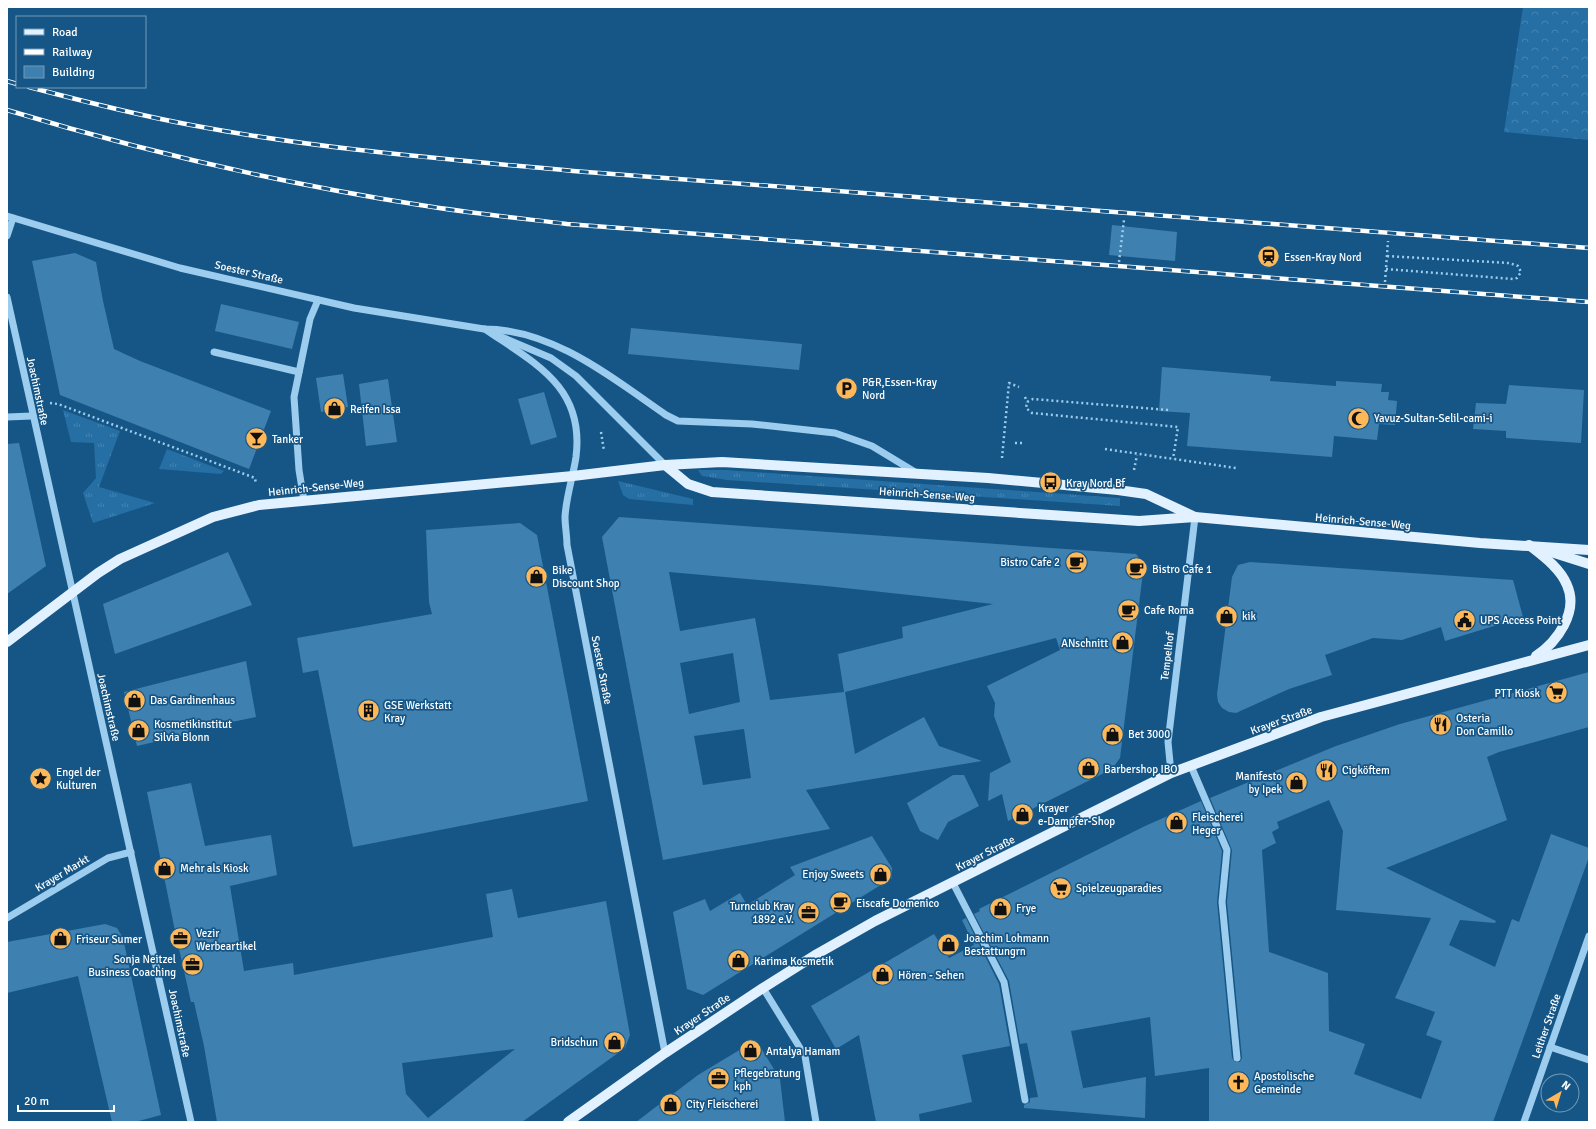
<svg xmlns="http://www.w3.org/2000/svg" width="1596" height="1129" font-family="Signika,sans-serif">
	<defs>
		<pattern id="grass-tufts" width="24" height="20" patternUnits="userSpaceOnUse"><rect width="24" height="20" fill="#256fa4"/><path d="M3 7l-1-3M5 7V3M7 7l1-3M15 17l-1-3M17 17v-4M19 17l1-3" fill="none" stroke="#4685b2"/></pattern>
		<pattern id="forest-crowns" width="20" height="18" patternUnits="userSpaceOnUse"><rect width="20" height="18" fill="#256fa4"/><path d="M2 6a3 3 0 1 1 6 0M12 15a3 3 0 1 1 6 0" fill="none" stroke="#4685b2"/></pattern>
	</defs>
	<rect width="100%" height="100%" fill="#165686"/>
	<g fill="url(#grass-tufts)">
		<path d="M63,410L120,431L99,487L155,503L93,523L83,493L96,478L94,443L71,442Z"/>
		<path d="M167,449L224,471L221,474L159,469Z"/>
		<path d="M698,470H726L1120,498V506L727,480L702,476Z"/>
		<path d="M618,481L693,499V505L629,499L623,495Z"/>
	</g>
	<path fill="url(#forest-crowns)" d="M1523,7H1589V140L1504,132Z"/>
	<g fill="#3e80b0" fill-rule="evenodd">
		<path d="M1112,225L1177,232L1175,261L1109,255Z"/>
		<path d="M75,253L96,262L103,301L114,349L140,361L271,411L249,469L60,395L32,261Z"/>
		<path d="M221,304L299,322L292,349L215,331Z"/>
		<path d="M631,328L802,344L799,370L628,354Z"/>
		<path d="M1162,367L1271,376L1270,381L1336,386V381L1382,384L1381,392H1389L1388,400L1397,401L1395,425L1379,424L1377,440L1334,436L1332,457L1187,446L1190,413L1159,411Z"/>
		<path d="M343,374L348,407L321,412L316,378Z"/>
		<path d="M388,379L397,442L366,446L359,384Z"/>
		<path d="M1509,385L1584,390L1581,443L1506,438V431L1473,429L1476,403L1506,404Z"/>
		<path d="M544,392L557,437L531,445L518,399Z"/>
		<path d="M19,443L46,566L7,594V444Z"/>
		<path d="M619,517L1136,554L1144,564L1120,758L1112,769L1008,821L1002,794L988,801L990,773L1011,762L994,716L995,703L987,686L1060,650L1056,638L845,692L855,754L924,717L939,746L982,761L806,790L830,829L663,860L602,537ZM669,572L826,586L993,604L902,627L903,638L838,654L844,692L770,700L755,618L680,631ZM733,653L740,702L689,714L680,663ZM744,729L751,778L703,785L694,736Z"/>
		<path d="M520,523L537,535L588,801L353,847L318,670L303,673L297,638L432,614L429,602L426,530Z"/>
		<path d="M228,552L252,605L115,654L103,604Z"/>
		<path d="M1250,562L1513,580L1523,617L1445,641L1441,627L1402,640L1373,638L1325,655L1332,675L1289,689L1236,713L1229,712L1222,708L1218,702L1217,694L1232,577L1238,565Z"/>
		<path d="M246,661L256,717L188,731L189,734L137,746L124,692Z"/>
		<path d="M1589,672V727L1499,752L1487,757L1507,820L1386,868L1496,921L1495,923L1460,920L1449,945L1495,967L1512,919L1519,922L1551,834L1589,848V857L1493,1122H1209V1068L1155,1076L1150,1017L1071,1031L1083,1088L1079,1089L1146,1077L1145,1118L1024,1108V1105L1030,1102V1098L1038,1097L1027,1043L1020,1044L1009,981L974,914L980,911L979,909L1143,827L1201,801L1222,851L1217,902L1232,1058L1235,1062H1240L1242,1058L1227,902L1232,850L1210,798L1336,746L1400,724ZM1329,800L1343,831L1336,910L1431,918L1395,998L1435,1012L1426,1035L1442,1041L1421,1099L1354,1074L1365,1044L1329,1031L1328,973L1269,952L1262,850L1276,843L1272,832L1279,828L1277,822Z"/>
		<path d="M953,775H964L979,806L948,822L938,840L920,831L907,803Z"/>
		<path d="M191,783L205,846L271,835L277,875L230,886L244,971L293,963L294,975L493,937L486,894L512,889L518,918L606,901L630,1035L625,1048L522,1122H217L204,1046L194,1002H191L175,931L147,792ZM515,1049L428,1118L406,1094L402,1063Z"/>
		<path d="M872,836L892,868V878L703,995L687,989L673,912L705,899L710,911L740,893L747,905L795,875L790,867Z"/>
		<path d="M966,918L999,984L1010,1046L962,1055L972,1102L919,1114L920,1122H876L859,1035L836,1049L811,1006L934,934L949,958L974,945L962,920Z"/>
		<path d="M105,924L117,928L123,938L161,1115L135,1122H112L78,976L7,993V942Z"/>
		<path d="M756,1040L780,1079L785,1122H636L698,1075Z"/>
	</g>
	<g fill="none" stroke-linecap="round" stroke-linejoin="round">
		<g stroke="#9cccee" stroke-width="2.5" stroke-dasharray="2 3" stroke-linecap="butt">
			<path d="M1119,262L1124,220"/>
			<path d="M1386,269L1513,279L1517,278L1521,272L1518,266L1509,263L1386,256"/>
			<path d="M1385,282L1388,241"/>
			<path d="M1025,397L1027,402"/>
			<path d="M50,403L58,404L255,478L256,484"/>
			<path d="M1168,410L1033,399L1027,402L1026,408L1032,413L1178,427L1173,459"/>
			<path d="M601,432L604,451"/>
			<path d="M1015,443H1023"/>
			<path d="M1105,449L1236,468"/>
			<path d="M1002,458L1009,383L1019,387"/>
			<path d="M1134,470L1137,455"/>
		</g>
		<g stroke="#9cccee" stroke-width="7">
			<path d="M7,216L180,268L354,308L484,329C553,329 612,378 666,415L678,421L752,424L835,433L872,446L915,472"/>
			<path d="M7,236L13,218"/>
			<path d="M7,297C66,573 130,847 191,1122"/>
			<path d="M485,329C534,363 585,386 576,457C573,477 566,497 565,517C565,526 567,536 567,545L665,1053"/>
			<path d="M499,336L551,358L576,376L665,465"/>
			<path d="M214,352L299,372"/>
			<path d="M7,417L32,416"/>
			<path d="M304,501L299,470L294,397L310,319L318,300"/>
			<path d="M1191,766L1227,850L1222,902L1237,1058"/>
			<path d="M1171,773L1168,742L1195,517"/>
			<path d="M953,883L1004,982L1025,1100"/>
			<path d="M7,918L108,858L131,852"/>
			<path d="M763,988L805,1056L816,1122"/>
			<path d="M1550,1047L1589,1060"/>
			<path d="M1524,1122L1589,936"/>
		</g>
		<g stroke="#e2f1ff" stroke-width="10">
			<path d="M665,465L688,484L712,492L1139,521L1195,517L1480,543L1589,550"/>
			<path d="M1529,545C1543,556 1560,568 1567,585C1579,612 1557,642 1536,656"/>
			<path d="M1548,551L1589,564"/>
			<path d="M7,642L98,573L120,559L213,517L259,505L573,476L665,465L722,462L988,478L1118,490L1146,494L1195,517"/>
			<path d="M568,1122L665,1053L763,988L817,954L875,921L1171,773L1321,717L1589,645"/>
		</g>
		<defs>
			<g id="rail">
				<path d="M7,81L17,84"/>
				<path d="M29,87C82,101 137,115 191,125C317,149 445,159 573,171L1589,248"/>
				<path d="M7,110C142,151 280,183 420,205C469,213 518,218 567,224L1589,302"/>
			</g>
		</defs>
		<use href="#rail" stroke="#fff" stroke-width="4.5"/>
		<use href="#rail" stroke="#165686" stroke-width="3" stroke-dasharray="9" stroke-linecap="butt"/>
	</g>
	<defs>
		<symbol id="station-disc" viewBox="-11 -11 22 22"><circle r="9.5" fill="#ffb858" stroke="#165686"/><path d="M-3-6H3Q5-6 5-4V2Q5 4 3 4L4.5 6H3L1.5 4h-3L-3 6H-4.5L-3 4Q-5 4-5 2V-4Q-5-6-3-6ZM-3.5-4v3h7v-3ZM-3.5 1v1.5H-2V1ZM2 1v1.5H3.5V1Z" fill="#111"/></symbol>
		<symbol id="parking-disc" viewBox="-11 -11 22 22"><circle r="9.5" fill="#ffb858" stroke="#165686"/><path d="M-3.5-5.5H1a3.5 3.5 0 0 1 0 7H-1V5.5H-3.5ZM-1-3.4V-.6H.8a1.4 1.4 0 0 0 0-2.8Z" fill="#111"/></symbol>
		<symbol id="shop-disc" viewBox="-11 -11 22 22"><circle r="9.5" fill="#ffb858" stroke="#165686"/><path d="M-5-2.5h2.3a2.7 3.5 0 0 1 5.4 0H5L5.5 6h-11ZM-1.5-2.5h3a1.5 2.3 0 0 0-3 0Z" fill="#111"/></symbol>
		<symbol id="mosque-disc" viewBox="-11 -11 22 22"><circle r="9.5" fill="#ffb858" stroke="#165686"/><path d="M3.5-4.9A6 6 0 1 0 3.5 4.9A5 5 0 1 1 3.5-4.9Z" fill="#111"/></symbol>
		<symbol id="bar-disc" viewBox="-11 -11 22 22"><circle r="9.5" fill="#ffb858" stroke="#165686"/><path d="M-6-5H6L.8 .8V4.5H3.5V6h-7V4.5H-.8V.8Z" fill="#111"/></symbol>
		<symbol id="bus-disc" viewBox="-11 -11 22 22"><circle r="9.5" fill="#ffb858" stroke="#165686"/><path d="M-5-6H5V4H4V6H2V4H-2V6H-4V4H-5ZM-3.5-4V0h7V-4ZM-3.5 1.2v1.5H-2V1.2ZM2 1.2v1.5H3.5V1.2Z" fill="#111"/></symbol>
		<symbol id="cafe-disc" viewBox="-11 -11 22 22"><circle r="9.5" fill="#ffb858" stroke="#165686"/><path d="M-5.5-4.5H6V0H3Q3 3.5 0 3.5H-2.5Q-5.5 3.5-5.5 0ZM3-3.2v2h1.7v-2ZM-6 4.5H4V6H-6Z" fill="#111"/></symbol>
		<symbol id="civic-disc" viewBox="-11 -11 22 22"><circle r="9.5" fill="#ffb858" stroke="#165686"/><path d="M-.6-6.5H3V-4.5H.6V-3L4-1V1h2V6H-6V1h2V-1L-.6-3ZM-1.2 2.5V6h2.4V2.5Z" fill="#111"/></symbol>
		<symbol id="supermarket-disc" viewBox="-11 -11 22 22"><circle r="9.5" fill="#ffb858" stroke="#165686"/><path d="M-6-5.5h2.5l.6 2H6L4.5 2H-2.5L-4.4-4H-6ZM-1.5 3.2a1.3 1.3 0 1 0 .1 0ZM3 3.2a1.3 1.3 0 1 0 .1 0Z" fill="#111"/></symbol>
		<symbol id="building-disc" viewBox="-11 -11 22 22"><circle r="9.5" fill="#ffb858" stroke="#165686"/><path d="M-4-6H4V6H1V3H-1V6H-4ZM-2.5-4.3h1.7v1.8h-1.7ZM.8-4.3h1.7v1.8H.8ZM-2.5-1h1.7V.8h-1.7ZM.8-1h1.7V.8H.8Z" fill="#111"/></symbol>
		<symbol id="restaurant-disc" viewBox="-11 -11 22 22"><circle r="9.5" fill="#ffb858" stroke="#165686"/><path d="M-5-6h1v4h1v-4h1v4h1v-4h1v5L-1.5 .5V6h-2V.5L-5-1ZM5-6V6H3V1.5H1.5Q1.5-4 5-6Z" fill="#111"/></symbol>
		<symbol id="sight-disc" viewBox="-11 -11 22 22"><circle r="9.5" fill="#ffb858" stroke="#165686"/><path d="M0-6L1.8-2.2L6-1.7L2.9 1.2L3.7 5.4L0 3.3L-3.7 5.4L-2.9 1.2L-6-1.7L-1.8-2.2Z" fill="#111"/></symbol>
		<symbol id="office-disc" viewBox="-11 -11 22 22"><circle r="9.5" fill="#ffb858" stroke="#165686"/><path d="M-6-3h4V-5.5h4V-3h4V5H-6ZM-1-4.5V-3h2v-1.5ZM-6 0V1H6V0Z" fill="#111"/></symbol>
		<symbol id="church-disc" viewBox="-11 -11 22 22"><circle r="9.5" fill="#ffb858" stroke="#165686"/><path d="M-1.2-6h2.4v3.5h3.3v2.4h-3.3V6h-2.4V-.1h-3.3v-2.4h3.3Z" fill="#111"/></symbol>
	</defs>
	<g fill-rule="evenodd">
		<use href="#station-disc" x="1256" y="244" width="25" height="25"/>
		<use href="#parking-disc" x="834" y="376" width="25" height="25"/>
		<use href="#shop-disc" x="322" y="396" width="25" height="25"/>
		<use href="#mosque-disc" x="1346" y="406" width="25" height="25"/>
		<use href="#bar-disc" x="244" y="426" width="25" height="25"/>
		<use href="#bus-disc" x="1038" y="470" width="25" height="25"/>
		<use href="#cafe-disc" x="1064" y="550" width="25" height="25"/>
		<use href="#cafe-disc" x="1124" y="556" width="25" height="25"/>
		<use href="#shop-disc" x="524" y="564" width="25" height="25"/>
		<use href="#cafe-disc" x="1116" y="598" width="25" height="25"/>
		<use href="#shop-disc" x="1214" y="604" width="25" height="25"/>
		<use href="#civic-disc" x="1452" y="608" width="25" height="25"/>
		<use href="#shop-disc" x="1110" y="630" width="25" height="25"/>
		<use href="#supermarket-disc" x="1544" y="680" width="25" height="25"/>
		<use href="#shop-disc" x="122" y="688" width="25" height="25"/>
		<use href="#building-disc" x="356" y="698" width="25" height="25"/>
		<use href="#restaurant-disc" x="1428" y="712" width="25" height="25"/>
		<use href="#shop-disc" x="126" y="718" width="25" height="25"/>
		<use href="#shop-disc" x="1100" y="722" width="25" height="25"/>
		<use href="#shop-disc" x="1076" y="756" width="25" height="25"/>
		<use href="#restaurant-disc" x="1314" y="758" width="25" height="25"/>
		<use href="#sight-disc" x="28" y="766" width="25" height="25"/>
		<use href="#shop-disc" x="1284" y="770" width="25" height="25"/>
		<use href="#shop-disc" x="1010" y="802" width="25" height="25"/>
		<use href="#shop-disc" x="1164" y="810" width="25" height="25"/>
		<use href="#shop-disc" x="152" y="856" width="25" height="25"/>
		<use href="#shop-disc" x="868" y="862" width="25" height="25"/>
		<use href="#supermarket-disc" x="1048" y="876" width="25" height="25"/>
		<use href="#cafe-disc" x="828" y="890" width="25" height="25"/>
		<use href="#shop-disc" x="988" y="896" width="25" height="25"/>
		<use href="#office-disc" x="796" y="900" width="25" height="25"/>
		<use href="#shop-disc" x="48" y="926" width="25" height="25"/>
		<use href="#office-disc" x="168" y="926" width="25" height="25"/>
		<use href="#shop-disc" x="936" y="932" width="25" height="25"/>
		<use href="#shop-disc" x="726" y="948" width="25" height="25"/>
		<use href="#office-disc" x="180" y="952" width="25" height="25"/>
		<use href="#shop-disc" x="870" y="962" width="25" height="25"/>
		<use href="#shop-disc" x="602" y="1030" width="25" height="25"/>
		<use href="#shop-disc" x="738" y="1038" width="25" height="25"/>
		<use href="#office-disc" x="706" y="1066" width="25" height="25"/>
		<use href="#church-disc" x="1226" y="1070" width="25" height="25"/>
		<use href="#shop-disc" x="658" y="1092" width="25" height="25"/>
	</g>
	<g text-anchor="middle" stroke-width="3.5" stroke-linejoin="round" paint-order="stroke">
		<g font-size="11" fill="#fff" stroke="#165686" text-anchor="start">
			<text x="1284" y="261">Essen-Kray Nord</text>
			<text x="862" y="386">P&amp;R,Essen-Kray<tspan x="862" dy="13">Nord</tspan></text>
			<text x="350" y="413">Reifen Issa</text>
			<text x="1374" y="422">Yavuz-Sultan-Selil-cami-i</text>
			<text x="272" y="443">Tanker</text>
			<text x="1066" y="487">Kray Nord Bf</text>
			<text x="1060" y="566" text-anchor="end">Bistro Cafe 2</text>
			<text x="1152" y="573">Bistro Cafe 1</text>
			<text x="552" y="574">Bike<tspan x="552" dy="13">Discount Shop</tspan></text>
			<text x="1144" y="614">Cafe Roma</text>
			<text x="1242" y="620">kik</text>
			<text x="1480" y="624">UPS Access Point</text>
			<text x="1108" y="647" text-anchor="end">ANschnitt</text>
			<text x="1540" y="697" text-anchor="end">PTT Kiosk</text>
			<text x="150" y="704">Das Gardinenhaus</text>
			<text x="384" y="709">GSE Werkstatt<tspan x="384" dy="13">Kray</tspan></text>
			<text x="1456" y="722">Osteria<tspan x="1456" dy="13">Don Camillo</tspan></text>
			<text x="154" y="728">Kosmetikinstitut<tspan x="154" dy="13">Silvia Blonn</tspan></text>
			<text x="1128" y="738">Bet 3000</text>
			<text x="1104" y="773">Barbershop IBO</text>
			<text x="1342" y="774">Cigköftem</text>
			<text x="56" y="776">Engel der<tspan x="56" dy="13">Kulturen</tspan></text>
			<text x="1282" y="780" text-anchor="end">Manifesto<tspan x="1282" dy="13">by Ipek</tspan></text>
			<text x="1038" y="812">Krayer<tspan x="1038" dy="13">e-Dampfer-Shop</tspan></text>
			<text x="1192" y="821">Fleischerei<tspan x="1192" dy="13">Heger</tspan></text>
			<text x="180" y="872">Mehr als Kiosk</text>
			<text x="864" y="878" text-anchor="end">Enjoy Sweets</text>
			<text x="1076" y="892">Spielzeugparadies</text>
			<text x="856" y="907">Eiscafe Domenico</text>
			<text x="794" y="910" text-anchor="end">Turnclub Kray<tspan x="794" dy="13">1892 e.V.</tspan></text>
			<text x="1016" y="912">Frye</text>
			<text x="196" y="937">Vezir<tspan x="196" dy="13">Werbeartikel</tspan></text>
			<text x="964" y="942">Joachim Lohmann<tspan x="964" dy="13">Bestattungrn</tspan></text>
			<text x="76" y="943">Friseur Sumer</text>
			<text x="176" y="963" text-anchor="end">Sonja Neitzel<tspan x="176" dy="13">Business Coaching</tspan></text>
			<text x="754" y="965">Karima Kosmetik</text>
			<text x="898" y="979">Hören - Sehen</text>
			<text x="598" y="1046" text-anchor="end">Bridschun</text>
			<text x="766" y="1055">Antalya Hamam</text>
			<text x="734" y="1077">Pflegebratung<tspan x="734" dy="13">kph</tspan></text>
			<text x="1254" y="1080">Apostolische<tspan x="1254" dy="13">Gemeinde</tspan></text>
			<text x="686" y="1108">City Fleischerei</text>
		</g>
		<g font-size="11" fill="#fff" stroke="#165686">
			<text transform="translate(249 272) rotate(13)" y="4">Soester Straße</text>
			<text transform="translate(38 391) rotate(78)" y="4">Joachimstraße</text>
			<text transform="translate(316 487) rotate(-6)" y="4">Heinrich-Sense-Weg</text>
			<text transform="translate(927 494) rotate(4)" y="4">Heinrich-Sense-Weg</text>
			<text transform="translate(1363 521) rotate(5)" y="4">Heinrich-Sense-Weg</text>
			<text transform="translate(1167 656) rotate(-83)" y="4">Tempelhof</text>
			<text transform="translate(602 670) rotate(79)" y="4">Soester Straße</text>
			<text transform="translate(109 707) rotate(77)" y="4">Joachimstraße</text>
			<text transform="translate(1281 720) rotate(-20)" y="4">Krayer Straße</text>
			<text transform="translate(985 853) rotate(-27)" y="4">Krayer Straße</text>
			<text transform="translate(62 873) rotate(-31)" y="4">Krayer Markt</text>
			<text transform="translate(702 1014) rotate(-34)" y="4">Krayer Straße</text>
			<text transform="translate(180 1023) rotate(78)" y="4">Joachimstraße</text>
			<text transform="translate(1546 1026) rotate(-71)" y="4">Leither Straße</text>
		</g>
	</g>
	<rect width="1596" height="1129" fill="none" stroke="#ffffff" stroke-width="16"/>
	<rect x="16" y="16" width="130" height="72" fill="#165686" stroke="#739ab6"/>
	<rect x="24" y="29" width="20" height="6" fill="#e2f1ff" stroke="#739ab6"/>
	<text x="52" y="36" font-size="12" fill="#ffffff">Road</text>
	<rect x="24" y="49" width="20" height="6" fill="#ffffff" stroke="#739ab6"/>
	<text x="52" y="56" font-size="12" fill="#ffffff">Railway</text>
	<rect x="24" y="66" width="20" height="12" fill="#3e80b0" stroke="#739ab6"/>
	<text x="52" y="76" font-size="12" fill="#ffffff">Building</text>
	<g transform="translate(1560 1093) rotate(38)"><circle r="19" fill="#165686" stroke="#739ab6"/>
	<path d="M0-3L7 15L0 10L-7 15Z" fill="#ffb858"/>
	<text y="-6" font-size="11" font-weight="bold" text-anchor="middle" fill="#ffffff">N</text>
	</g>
	<path d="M18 1105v6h96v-6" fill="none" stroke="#ffffff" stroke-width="2"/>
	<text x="24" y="1105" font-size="12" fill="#ffffff" stroke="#165686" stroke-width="3" paint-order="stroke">20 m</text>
</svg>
